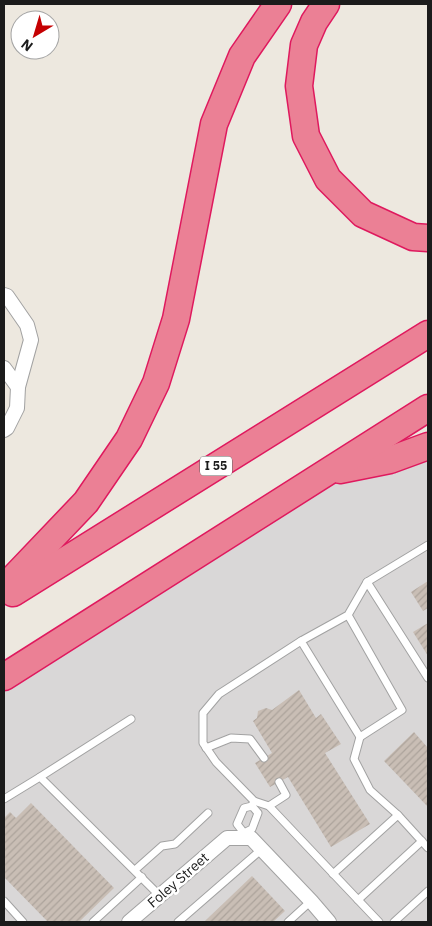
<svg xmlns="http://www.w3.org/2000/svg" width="432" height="926" font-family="'IBM Plex Sans',sans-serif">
	<defs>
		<pattern id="building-hatch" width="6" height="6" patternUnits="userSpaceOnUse" patternTransform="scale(1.25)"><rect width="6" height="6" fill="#c9beb5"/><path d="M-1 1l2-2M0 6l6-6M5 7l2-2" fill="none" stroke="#aca39b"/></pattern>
	</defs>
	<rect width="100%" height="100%" fill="#ede8df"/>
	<path fill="#d9d7d7" d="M428,439V922H4V677L325,473Z"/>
	<g fill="url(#building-hatch)">
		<path d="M428,581V608L423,611L411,592Z"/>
		<path d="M428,623V656L413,632Z"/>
		<path d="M299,690L316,718L321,714L341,744L325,753L370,824L331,847L288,777L270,787L255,763L272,753L253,721L257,718L258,711L266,708L272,710Z"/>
		<path d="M414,732L428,748V807L384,761Z"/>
		<path d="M31,803L114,888L79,922H48L4,877V818L10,812L16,818Z"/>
		<path d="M252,876L285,911L273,922H204Z"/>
	</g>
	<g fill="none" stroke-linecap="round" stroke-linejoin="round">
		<defs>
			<g id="service">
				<path d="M428,545L367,582L428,678"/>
				<path d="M348,615L301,641L360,737L402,710L348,615L367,582"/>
				<path d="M360,737L354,759L370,790L398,815"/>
				<path d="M206,748L231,738L250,739L264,758"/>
				<path d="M40,777L131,719"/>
				<path d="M4,799L40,777L159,895"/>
				<path d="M254,801L269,806L379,922"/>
				<path d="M252,806L254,801L216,762L203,743V713L219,694L301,641"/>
				<path d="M269,806L286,795L279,782"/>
				<path d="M242,838L244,833L252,829L258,813L252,806L244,808L237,824L244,833"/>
				<path d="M135,870L162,846L175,844L208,813"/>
				<path d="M333,874L398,815L428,848"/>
				<path d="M358,900L422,841"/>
				<path d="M4,901L23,922"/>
				<path d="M93,922L142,877"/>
				<path d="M178,922L262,849"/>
				<path d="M288,922L311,901"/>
				<path d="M394,922L428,891"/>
			</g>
			<g id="minor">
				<path d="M4,295L7,296L27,325L31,340L18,387L17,408L7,428L4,430"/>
				<path d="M4,368L18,387"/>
				<path d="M129,922L227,838H251L311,901L329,922"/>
			</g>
			<g id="motorway">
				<path d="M326,4L314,22L304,45L299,86L306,136L328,179L363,214L413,237L428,238"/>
				<path d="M340,470L390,460L428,446"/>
				<path d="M4,588L86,502L129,439L156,383L176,319L214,124L242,56L278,4"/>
				<path d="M13,593L428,334"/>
				<path d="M4,677L428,408"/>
			</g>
		</defs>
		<use href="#service" stroke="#a2a2a2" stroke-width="9"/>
		<use href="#minor" stroke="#a2a2a2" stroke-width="16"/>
		<use href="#motorway" stroke="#df195e" stroke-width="29"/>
		<use href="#service" stroke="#fff" stroke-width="7"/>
		<use href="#minor" stroke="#fff" stroke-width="14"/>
		<use href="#motorway" stroke="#eb8095" stroke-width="26"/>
	</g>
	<g text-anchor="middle" stroke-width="5" stroke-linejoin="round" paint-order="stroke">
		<rect fill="#fff" stroke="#5f5f5f" stroke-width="1" x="200" y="456.5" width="32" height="19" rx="4"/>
		<g font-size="12" font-weight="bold" fill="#1b1b1b">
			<text x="216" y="470">I 55</text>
		</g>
		<g font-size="14" fill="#1b1b1b" stroke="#fff">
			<text transform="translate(178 880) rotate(-41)" y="5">Foley Street</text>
		</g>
	</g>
	<rect width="432" height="926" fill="none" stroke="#1b1b1b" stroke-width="10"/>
	<g transform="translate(35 35) rotate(218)"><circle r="24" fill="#ffffff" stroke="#a4a4a4"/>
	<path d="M0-4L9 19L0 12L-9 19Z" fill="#c50002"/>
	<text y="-8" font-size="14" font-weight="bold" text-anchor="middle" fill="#1b1b1b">N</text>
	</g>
</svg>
